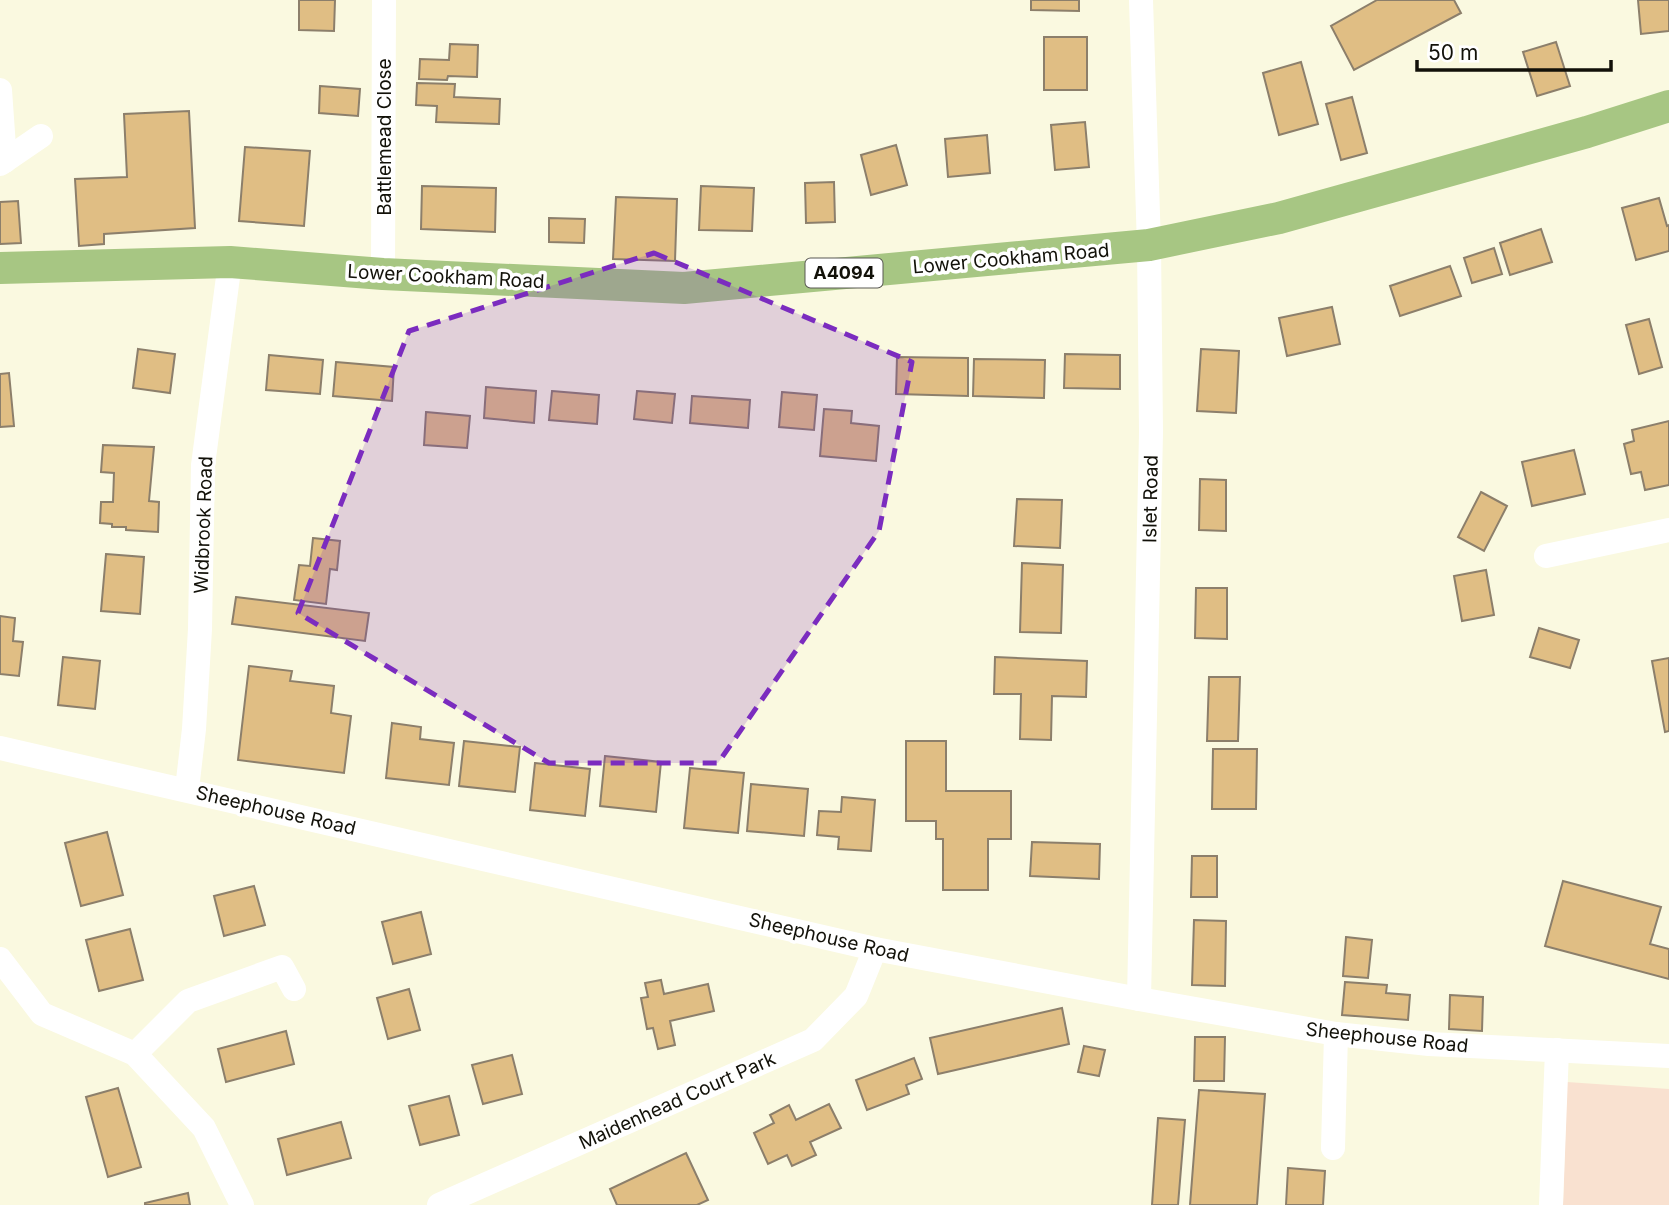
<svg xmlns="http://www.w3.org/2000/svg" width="1669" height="1205" font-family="Inter,sans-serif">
	<rect width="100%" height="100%" fill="#faf9e0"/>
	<path fill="#f9e1d0" d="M1567,1082L1669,1089V1205H1563Z"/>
	<g fill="#e0be84" stroke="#8c7f6b" stroke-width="2">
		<path d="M299,0H335L334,31L299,30Z"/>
		<path d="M1031,0H1079V11L1031,10Z"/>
		<path d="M1377,0H1454L1461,13L1354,70L1331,26Z"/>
		<path d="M1638,0H1669V31L1641,34Z"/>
		<rect x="1044" y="37" width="43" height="53"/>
		<path d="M1556,42L1570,86L1537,96L1523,52Z"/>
		<path d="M450,44L478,45L477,77L448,76L447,80L419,79L420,59L449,60Z"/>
		<path d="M1301,62L1318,124L1279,135L1263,73Z"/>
		<path d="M417,83L455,84L454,97L500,99L499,124L436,122L437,106L416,105Z"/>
		<path d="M320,86L360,89L358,116L319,113Z"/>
		<path d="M1352,97L1367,153L1341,160L1326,104Z"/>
		<path d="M189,111L195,228L104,234V244L79,246L75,179L127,177L124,114Z"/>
		<path d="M1085,122L1089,167L1055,170L1051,125Z"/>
		<path d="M987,135L990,173L948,177L945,139Z"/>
		<path d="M896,145L907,185L871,195L861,155Z"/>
		<path d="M245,147L310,151L304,226L239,221Z"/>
		<path d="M834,182L835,222L806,223L805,183Z"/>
		<path d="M422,186L496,188L495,232L421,229Z"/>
		<path d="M701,186L754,188L752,231L699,230Z"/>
		<path d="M616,197L677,199L675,261L613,259Z"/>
		<path d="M1659,198L1667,226L1669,225V251L1636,260L1622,208Z"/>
		<path d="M18,201L21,243L0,244V202Z"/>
		<path d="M549,218L585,219L584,243L549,242Z"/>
		<path d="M1541,229L1552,262L1510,275L1500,243Z"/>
		<path d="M1494,248L1502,274L1472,283L1464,258Z"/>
		<path d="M1450,266L1461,296L1400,316L1390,286Z"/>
		<path d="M1332,307L1340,344L1287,356L1279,318Z"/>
		<path d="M1649,319L1662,367L1639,374L1626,325Z"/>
		<path d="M138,349L175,354L170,393L133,388Z"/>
		<path d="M1201,349L1239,351L1236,413L1197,411Z"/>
		<path d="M1065,354L1120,355V389L1064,388Z"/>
		<path d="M269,355L323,360L320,394L266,390Z"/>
		<path d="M897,357L968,358V396L896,394Z"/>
		<path d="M974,359L1045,360L1044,398L973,396Z"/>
		<path d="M336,362L394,367L392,401L333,396Z"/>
		<path d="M9,373L14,426L0,427V374Z"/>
		<path d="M486,387L536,391L534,423L484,418Z"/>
		<path d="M552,391L599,395L597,424L549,420Z"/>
		<path d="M637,391L675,394L672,423L634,419Z"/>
		<path d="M782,392L817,395L814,430L779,427Z"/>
		<path d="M692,396L750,400L748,428L690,423Z"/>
		<path d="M824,409L852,411L851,423L879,426L876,461L820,456Z"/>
		<path d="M426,412L470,416L467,448L424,445Z"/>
		<path d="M1669,421V485L1645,490L1641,472L1631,474L1624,444L1634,441L1632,430Z"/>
		<path d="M103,445L154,447L149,501L159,502L158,532L126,530V527H112V524L100,523L101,502H113L114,473L101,472Z"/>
		<path d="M1574,450L1585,494L1532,506L1522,462Z"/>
		<path d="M1200,479L1226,480V531L1199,530Z"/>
		<path d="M1481,492L1507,506L1484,551L1458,537Z"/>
		<path d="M1017,499L1062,500L1060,548L1014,546Z"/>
		<path d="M313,538L340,541L337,570L330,569L326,604L294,600L299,565L310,566Z"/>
		<path d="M106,554L144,557L140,614L101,611Z"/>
		<path d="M1022,563L1063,565L1061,633L1020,632Z"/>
		<path d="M1486,570L1494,615L1462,621L1454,576Z"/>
		<path d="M1196,588H1227V639L1195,638Z"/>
		<path d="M236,597L369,613L365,641L232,624Z"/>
		<path d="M0,616L15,618L13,641L23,642L19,676L0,674Z"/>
		<path d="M1539,628L1579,640L1570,668L1530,657Z"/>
		<path d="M63,657L100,661L95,709L58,705Z"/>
		<path d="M995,657L1087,661L1086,697L1052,696L1051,740L1020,739L1021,694H994Z"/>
		<path d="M1669,658V731L1665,732L1652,661Z"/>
		<path d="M249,666L292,671L290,681L334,686L331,713L351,716L344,773L238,760Z"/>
		<path d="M1209,677H1240L1238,741H1207Z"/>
		<path d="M392,723L421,727L420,739L454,743L449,785L386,778Z"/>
		<path d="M464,741L520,747L515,792L459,786Z"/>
		<path d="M906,741H946V791H1011V839H988V890H943V839H936V821H906Z"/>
		<path d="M1213,749H1257L1256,809H1212Z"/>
		<path d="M605,756L661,762L656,812L600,806Z"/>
		<path d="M535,763L590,769L585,816L530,810Z"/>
		<path d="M690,768L744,773L738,833L684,828Z"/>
		<path d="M751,784L808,789L804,836L747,831Z"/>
		<path d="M842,797L875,800L871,851L838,849L839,837L817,835L819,811L841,812Z"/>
		<path d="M107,832L123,895L81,906L65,843Z"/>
		<path d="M1032,842L1100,844L1099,879L1030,876Z"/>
		<path d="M1192,856H1217V897H1191Z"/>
		<path d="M1563,881L1661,907L1650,944L1669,949V979L1545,946Z"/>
		<path d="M254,886L265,925L224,936L214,896Z"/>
		<path d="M421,912L431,954L393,964L382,922Z"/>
		<path d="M1194,920L1226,921L1225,986L1192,985Z"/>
		<path d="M130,929L143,980L99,991L86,940Z"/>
		<path d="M1346,937L1372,940L1368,978L1343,976Z"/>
		<path d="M661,980L664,994L708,984L714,1011L670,1021L675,1045L658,1049L653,1028L647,1029L641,998L648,997L645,983Z"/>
		<path d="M1345,982L1387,985L1386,993L1410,995L1408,1020L1342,1015Z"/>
		<path d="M409,989L420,1030L388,1039L377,998Z"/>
		<path d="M1450,995L1483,997L1482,1031L1449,1029Z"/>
		<path d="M1062,1008L1069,1044L938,1074L930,1038Z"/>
		<path d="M286,1031L294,1064L226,1082L218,1049Z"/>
		<path d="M1195,1037H1225L1224,1081H1194Z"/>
		<path d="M1084,1046L1105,1050L1099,1076L1078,1072Z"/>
		<path d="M512,1055L522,1094L483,1104L472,1065Z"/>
		<path d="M914,1058L922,1079L906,1085L909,1094L867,1110L856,1080Z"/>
		<path d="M118,1088L141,1167L108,1177L86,1097Z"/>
		<path d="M1199,1090L1265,1094L1257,1205H1190Z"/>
		<path d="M449,1096L459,1135L420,1145L409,1106Z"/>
		<path d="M829,1104L841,1128L810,1142L816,1155L792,1166L787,1155L768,1164L754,1133L774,1123L770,1115L789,1105L796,1120Z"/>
		<path d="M1158,1118L1185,1120L1178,1205H1152Z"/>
		<path d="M341,1122L351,1158L287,1175L278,1139Z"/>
		<path d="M686,1153L708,1200L697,1205H617L610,1189Z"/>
		<path d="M1288,1168L1325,1171L1323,1205H1286Z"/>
		<path d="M188,1193L190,1205H145V1203Z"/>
	</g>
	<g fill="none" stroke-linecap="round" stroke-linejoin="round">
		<g stroke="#fff" stroke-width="24">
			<path d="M0,90L5,161"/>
			<path d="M0,164L41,136"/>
			<path d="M383,274L384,0"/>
			<path d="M1546,556L1669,530"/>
			<path d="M0,748L875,949L1139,999L1336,1034L1429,1044L1669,1056"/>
			<path d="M187,789L194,729L200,629L203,465L230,262"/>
			<path d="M0,959L42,1014L135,1054L204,1128L242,1205"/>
			<path d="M1139,999L1151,432L1149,245L1141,0"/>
			<path d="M135,1054L188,1001L282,967L294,989"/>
			<path d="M1333,1148L1336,1034"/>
			<path d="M439,1205L813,1040L856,996L875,949"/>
			<path d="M1551,1205L1557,1050"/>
		</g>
		<path stroke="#a7c683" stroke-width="32" d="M0,268L230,262L383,274L684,288L1149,245L1279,218L1587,132L1669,106"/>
	</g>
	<path fill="#7b2cbf" fill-opacity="0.2" stroke="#7b2cbf" stroke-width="5" stroke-dasharray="14 9" stroke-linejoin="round" d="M654,253L912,362L879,531L718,763H549L298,613L409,331Z"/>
	<g text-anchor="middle" stroke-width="7" stroke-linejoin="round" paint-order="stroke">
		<rect fill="#fff" stroke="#595853" stroke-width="2" x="805.5" y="258.5" width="77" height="29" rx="5"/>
		<g font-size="18" font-weight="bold" fill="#121109">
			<text x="844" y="279">A4094</text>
		</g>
		<g font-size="19" fill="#121109" stroke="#fff">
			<text transform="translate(384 137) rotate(-90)" y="7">Battlemead Close</text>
			<text transform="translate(1011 258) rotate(-5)" y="7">Lower Cookham Road</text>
			<text transform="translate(446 276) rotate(3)" y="7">Lower Cookham Road</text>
			<text transform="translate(1150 499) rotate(-89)" y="7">Islet Road</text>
			<text transform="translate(203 525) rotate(-88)" y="7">Widbrook Road</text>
			<text transform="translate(276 810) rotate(13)" y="7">Sheephouse Road</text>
			<text transform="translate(829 937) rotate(13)" y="7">Sheephouse Road</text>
			<text transform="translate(1387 1037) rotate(6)" y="7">Sheephouse Road</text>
			<text transform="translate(677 1100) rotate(-24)" y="7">Maidenhead Court Park</text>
		</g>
	</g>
	<path d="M1417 60v10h194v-10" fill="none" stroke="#121109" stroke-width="3.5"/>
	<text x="1428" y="60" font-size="21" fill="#121109" stroke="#ffffff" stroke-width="5" paint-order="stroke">50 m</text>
</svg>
